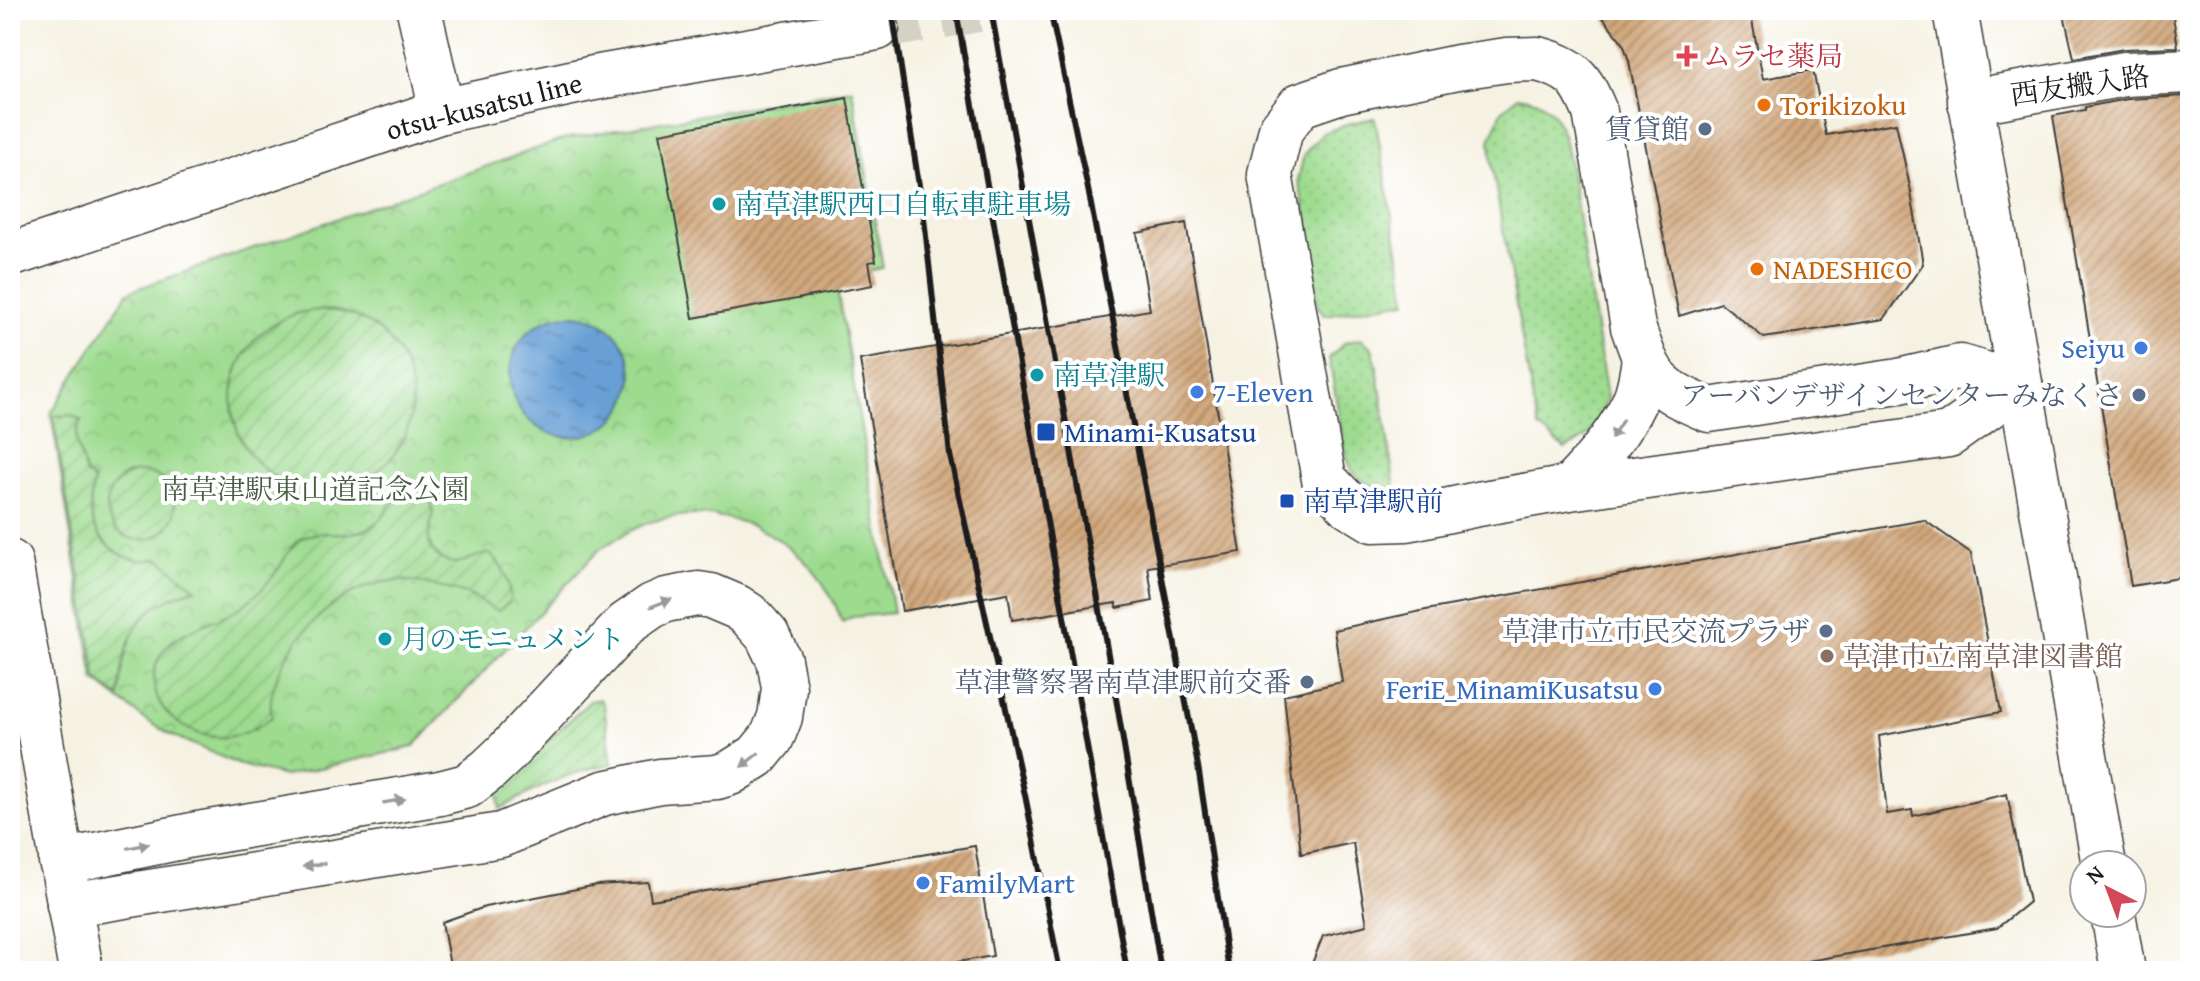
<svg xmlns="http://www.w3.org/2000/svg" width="2200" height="981" font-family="'Gentium Book Plus','Noto Serif JP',serif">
	<defs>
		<pattern id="grass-dots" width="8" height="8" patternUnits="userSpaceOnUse" patternTransform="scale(2)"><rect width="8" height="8" fill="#9ddb8f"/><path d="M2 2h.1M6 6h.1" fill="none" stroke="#87bb7b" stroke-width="1.8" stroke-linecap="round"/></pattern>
		<pattern id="park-crowns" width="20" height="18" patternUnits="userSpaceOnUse" patternTransform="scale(2)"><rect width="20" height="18" fill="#9ddb8f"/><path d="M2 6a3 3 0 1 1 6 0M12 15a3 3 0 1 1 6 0" fill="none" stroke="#87bb7b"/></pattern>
		<pattern id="garden-furrows" width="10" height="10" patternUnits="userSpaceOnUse" patternTransform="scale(2)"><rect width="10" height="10" fill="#9ddb8f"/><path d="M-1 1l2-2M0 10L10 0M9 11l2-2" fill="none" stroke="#87bb7b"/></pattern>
		<pattern id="water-ripples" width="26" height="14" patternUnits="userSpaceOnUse" patternTransform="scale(2)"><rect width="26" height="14" fill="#68a0d6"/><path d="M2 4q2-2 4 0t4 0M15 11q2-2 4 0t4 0" fill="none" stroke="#5582ad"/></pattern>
		<pattern id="building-hatch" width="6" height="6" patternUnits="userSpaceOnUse" patternTransform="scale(2)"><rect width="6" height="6" fill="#d2a87d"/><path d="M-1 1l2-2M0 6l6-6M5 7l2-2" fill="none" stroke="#a86"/></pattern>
	</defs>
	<rect width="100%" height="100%" fill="#fff"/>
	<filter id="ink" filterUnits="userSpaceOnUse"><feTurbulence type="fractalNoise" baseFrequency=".0125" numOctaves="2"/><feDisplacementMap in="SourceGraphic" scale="16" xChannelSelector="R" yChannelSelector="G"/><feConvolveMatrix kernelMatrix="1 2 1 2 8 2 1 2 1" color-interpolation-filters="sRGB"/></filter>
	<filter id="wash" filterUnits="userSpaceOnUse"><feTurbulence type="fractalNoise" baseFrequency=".006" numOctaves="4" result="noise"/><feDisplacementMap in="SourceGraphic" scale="32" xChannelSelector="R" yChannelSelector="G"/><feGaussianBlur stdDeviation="1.8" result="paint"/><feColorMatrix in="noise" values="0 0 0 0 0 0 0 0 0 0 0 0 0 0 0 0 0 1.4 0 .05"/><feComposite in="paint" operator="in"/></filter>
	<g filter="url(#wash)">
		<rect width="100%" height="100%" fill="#f6f2e3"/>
		<g fill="url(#grass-dots)" stroke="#5c7c56" stroke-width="2">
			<path d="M1518,96C1562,100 1564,139 1572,176L1607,398C1598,424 1591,438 1565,449L1539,428L1534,408L1492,166L1490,141L1502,111Z"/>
			<path d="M1375,118L1407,301L1326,315L1318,307L1310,231L1298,180L1304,154L1323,133L1350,123Z"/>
			<path d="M1361,339L1372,348L1377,366L1395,489C1347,488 1346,459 1340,421C1336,400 1333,379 1329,358L1344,343Z"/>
		</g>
		<path fill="url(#park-crowns)" stroke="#5c7c56" stroke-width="2" d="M852,89L883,268L835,277L893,613L852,617L842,622C816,544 734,498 654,521C634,527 616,539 599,550L413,747L285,776L240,765L169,734L143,718L94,680L51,413L128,292L564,139Z"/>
		<g fill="url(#garden-furrows)" stroke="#5c7c56" stroke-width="2">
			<circle cx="322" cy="400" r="90"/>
			<path d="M70,415L81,420C70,442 82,452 85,473L94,481C92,491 89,503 91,513C96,545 128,567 159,558L196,589C136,604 122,640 120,697L97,680L53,416Z"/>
			<circle cx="141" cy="506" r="34"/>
			<path d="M417,489C455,509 408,536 442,559C460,570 473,553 490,554C504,566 510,583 510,601L498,611C489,607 480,600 471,596C457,590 443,588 429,585C423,584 417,581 411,581C353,575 298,625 278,675C272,690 269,701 272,717C259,727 244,735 228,737C187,740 141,706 157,662C171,627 215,626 242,606C255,597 267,585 276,572C285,561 289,545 302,538C323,527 346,539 367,529C388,520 391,489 417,489Z"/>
			<path d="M600,699L604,705L612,764C572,770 535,789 500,809L497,789L590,701Z"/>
		</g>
		<circle fill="url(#water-ripples)" stroke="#425e79" stroke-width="2" cx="571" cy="376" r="61"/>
		<g id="blocks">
			<g fill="url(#building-hatch)">
				<path d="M1597,10H1750L1763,79L1813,70L1826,135L1896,123L1910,187L1923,264L1884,319L1764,338L1721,303L1679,316L1629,61L1623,43Z"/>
				<path d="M2063,10H2172L2178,47L2124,49L2074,58Z"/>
				<path d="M2186,96L2190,120V576L2131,586L2053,116L2085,110V107L2128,99Z"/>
				<path d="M847,98L876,261L869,262L873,285L693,318L660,133Z"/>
				<path d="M1186,223L1241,552L1148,567L1153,601L1117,608L1116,603L1012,620L1008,593L902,611L860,360L1150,310L1137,233Z"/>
				<path d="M1924,520L1971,553L2001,712L1879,736L1887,814L1912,810L1913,816L2007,794L2029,902L1997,928L1780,966L1777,971H1309L1323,936L1367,925L1353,843L1301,854L1284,695L1342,682L1334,630L1426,610Z"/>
				<path d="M975,846L993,956L904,971H681L680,964L637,971H451L442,922L485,907L597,885L648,882L651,900Z"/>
			</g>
		</g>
	</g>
	<g filter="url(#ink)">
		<use href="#blocks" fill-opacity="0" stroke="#3d3c3a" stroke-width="2"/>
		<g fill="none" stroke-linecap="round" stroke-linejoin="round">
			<path stroke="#d5d2c5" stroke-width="44" stroke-dasharray="44 22" stroke-linecap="butt" d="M877,28L978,10"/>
			<defs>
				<g id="minor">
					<path d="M419,10L442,111"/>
					<path d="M1955,10L2104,865"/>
					<path d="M1538,59C1574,69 1581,78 1595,112L1633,327C1651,380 1656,388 1709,410L1899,381L1960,367L2020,384L1949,435L1569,488L1478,504L1407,519L1373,520L1350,506L1324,479L1317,441L1270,174L1281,129L1300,105L1341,91L1458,67L1507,60Z"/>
					<path d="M1970,102L2125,74L2190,71"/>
					<path d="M1569,488C1594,463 1618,435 1634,402C1640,388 1642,373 1644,359"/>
					<path d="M10,562L81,971"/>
					<path d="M61,862L192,835L440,793L467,786L488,770L506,753L626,624L652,606L666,600L698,594L711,596L737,607L749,615L767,635L779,660L784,688L780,717L775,730L771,739L757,756L730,773L717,777L660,781L604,793L501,835L69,905"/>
					<path d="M2113,913L2123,971"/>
				</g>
				<path id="major" d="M10,255L442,111L594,78L877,28"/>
			</defs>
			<use href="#minor" stroke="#3d3c3a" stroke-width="47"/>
			<use href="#major" stroke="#3d3c3a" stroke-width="47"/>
			<use href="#minor" stroke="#fff" stroke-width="44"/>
			<use href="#major" stroke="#fff" stroke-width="44"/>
			<g stroke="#1c1c1c" stroke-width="6">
				<path d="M892,10L924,218L950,455L1025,795L1060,971"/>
				<path d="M956,10L1127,971"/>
				<path d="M991,10L1117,704L1161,971"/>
				<path d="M1050,10L1088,189L1198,766L1229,971"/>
			</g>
		</g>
		<defs><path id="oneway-solid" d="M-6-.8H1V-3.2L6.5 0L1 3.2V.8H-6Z" transform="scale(2)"/></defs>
		<g fill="#999">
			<use href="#oneway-solid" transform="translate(1617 429) rotate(122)"/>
			<use href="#oneway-solid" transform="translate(661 603) rotate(-21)"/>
			<use href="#oneway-solid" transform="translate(750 760) rotate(142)"/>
			<use href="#oneway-solid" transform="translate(394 801) rotate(-10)"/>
			<use href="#oneway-solid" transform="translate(138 846) rotate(-12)"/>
			<use href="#oneway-solid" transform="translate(314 865) rotate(171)"/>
		</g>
	</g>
	<path fill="#e0444e" stroke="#fff" stroke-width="3" d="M1683 44h8v8h8v8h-8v8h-8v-8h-8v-8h8z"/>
	<g fill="#e8710a" stroke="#fff" stroke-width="3">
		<circle cx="1764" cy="105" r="8"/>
		<circle cx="1757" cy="269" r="8"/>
	</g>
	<g fill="#5c6f8a" stroke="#fff" stroke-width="3">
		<circle cx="1705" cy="129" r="8"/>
		<circle cx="2139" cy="395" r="8"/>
		<circle cx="1826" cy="631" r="8"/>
		<circle cx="1307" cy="682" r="8"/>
	</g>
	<g fill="#0f9aa8" stroke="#fff" stroke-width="3">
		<circle cx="719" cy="204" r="8"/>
		<circle cx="1037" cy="375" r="8"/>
		<circle cx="385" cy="639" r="8"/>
	</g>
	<g fill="#3f7fe0" stroke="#fff" stroke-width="3">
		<circle cx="2141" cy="348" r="8"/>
		<circle cx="1197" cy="392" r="8"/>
		<circle cx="1655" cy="689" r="8"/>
		<circle cx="923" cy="883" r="8"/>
	</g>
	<g fill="#1a4fb4" stroke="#fff" stroke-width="3">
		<rect x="1036" y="422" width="20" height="20" rx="4"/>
		<rect x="1279" y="493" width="16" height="16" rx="4"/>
	</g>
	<circle fill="#8d6e63" stroke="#fff" stroke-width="3" cx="1827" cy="656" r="8"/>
	<g text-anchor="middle" stroke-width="8" stroke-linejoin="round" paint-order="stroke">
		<g font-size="28" fill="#be3a42" stroke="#fff" text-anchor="start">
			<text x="1703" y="66">ムラセ薬局</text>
		</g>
		<g font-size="28" fill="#1c1c1c" stroke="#fff">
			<text transform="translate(2080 85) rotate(-8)" y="10">西友搬入路</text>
			<text transform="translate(484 106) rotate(-14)" y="10">otsu-kusatsu line</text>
		</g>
		<g font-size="28" fill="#c56008" stroke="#fff" text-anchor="start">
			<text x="1780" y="115">Torikizoku</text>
			<text x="1773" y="279">NADESHICO</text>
		</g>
		<g font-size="28" fill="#4e5e75" stroke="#fff" text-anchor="end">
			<text x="1689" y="139">賃貸館</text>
			<text x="2123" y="405">アーバンデザインセンターみなくさ</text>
			<text x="1810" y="641">草津市立市民交流プラザ</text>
			<text x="1291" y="692">草津警察署南草津駅前交番</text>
		</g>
		<g font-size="28" fill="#0d838f" stroke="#fff" text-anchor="start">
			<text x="735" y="214">南草津駅西口自転車駐車場</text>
			<text x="1053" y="385">南草津駅</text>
			<text x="401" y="649">月のモニュメント</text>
		</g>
		<g font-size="28" fill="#366cbe" stroke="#fff" text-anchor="end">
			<text x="2125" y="358">Seiyu</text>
			<text x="1213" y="402" text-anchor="start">7-Eleven</text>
			<text x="1639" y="699">FeriE_MinamiKusatsu</text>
			<text x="939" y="893" text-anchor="start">FamilyMart</text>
		</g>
		<g font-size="28" fill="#164399" stroke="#fff" text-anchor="start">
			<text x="1064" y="442">Minami-Kusatsu</text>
			<text x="1303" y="511">南草津駅前</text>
		</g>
		<g font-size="28" fill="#495f44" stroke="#fff">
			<text x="315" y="499">南草津駅東山道記念公園</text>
		</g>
		<g font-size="28" fill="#785e54" stroke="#fff" text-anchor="start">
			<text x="1843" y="666">草津市立南草津図書館</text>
		</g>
	</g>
	<rect width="2200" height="981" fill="none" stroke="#fff" stroke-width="40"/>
	<g transform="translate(2108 889) rotate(318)"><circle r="38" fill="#ffffff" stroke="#a4a4a4" stroke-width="2"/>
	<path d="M0-6L14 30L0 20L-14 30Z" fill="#d1495b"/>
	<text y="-12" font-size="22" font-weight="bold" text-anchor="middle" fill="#1c1c1c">N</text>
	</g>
</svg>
